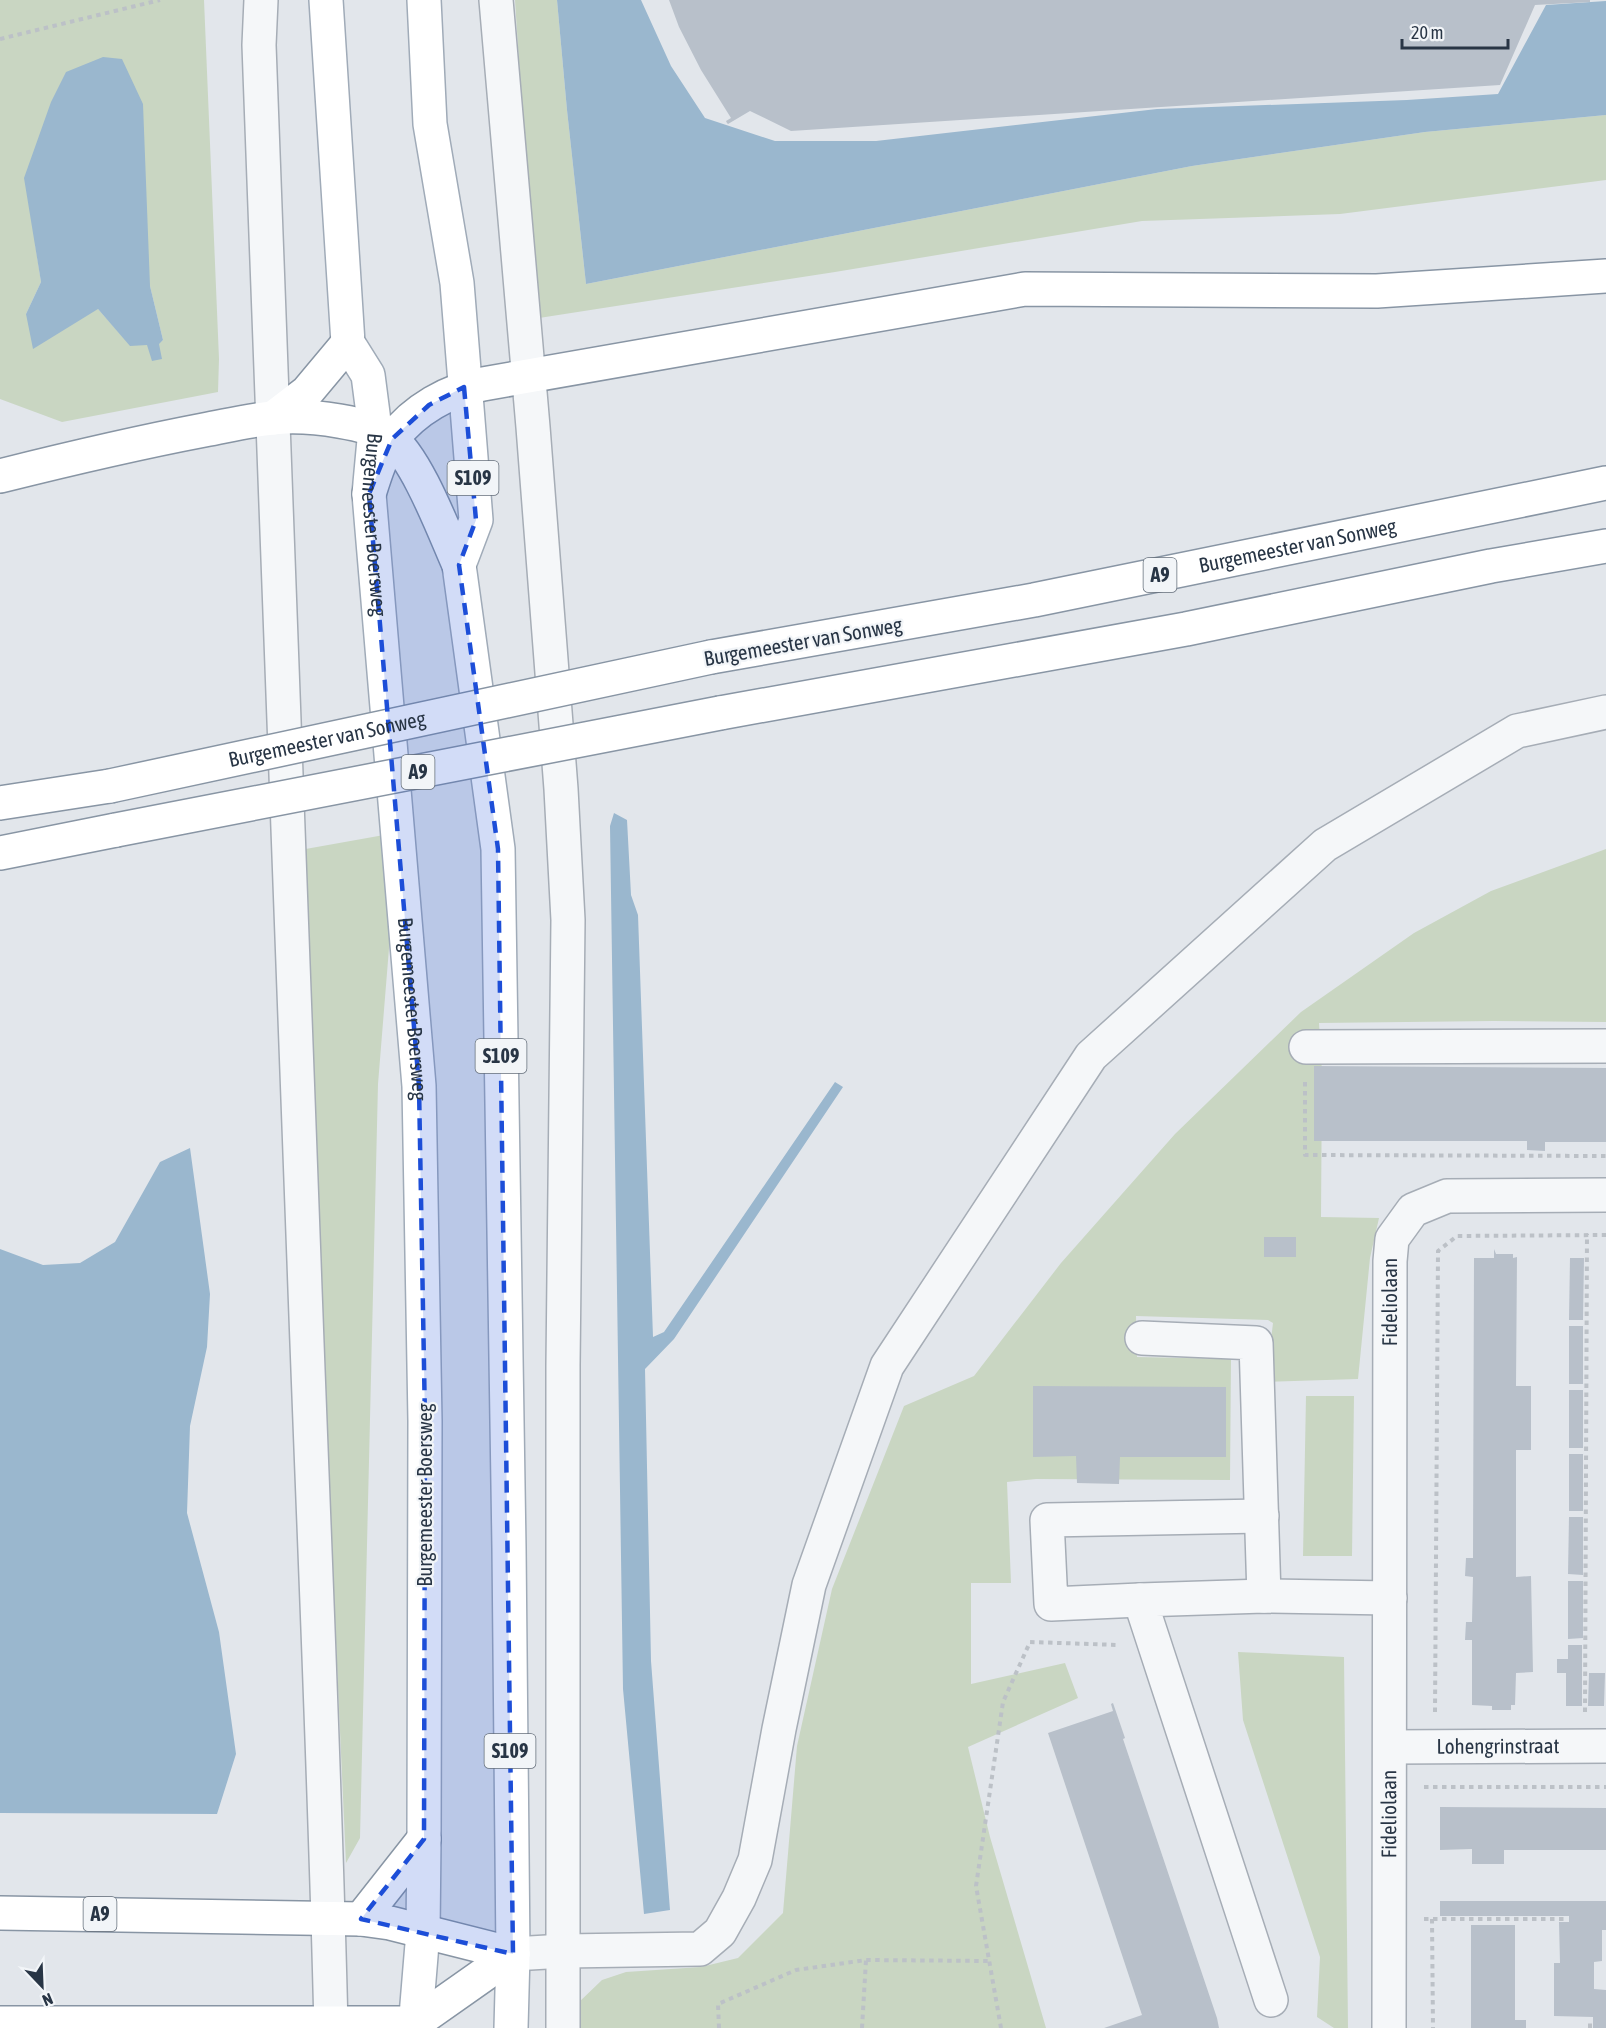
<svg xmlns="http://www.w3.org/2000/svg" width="1606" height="2028" font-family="'Asap Condensed',sans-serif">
	<rect width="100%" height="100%" fill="#e2e6eb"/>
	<g fill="#c9d6c2" fill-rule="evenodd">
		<path d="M0,0H204L219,359L218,392L62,422L0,399ZM35,243L150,286L163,340L158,344L130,345L98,309L26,314L41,282Z"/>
		<path d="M515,0H557L567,110L586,284L1192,166L1425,132L1606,115V180L1340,214L1142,221L835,272L539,318L527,187Z"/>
		<path d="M384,835L390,936L378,1084L360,1838L346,1863L300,850Z"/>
		<path d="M1606,849V1022L1493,1021L1319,1023L1322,1072L1321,1217L1379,1218L1370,1258L1358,1379L1266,1382L1273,1323L1268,1320L1136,1316L1137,1357L1231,1359L1230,1480L1036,1479L1007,1482L1011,1583H971V1684L1065,1663L1078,1698L968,1747L990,1837L1046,2028H577V2004L602,1980L626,1972L701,1967L738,1958L783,1913L797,1746L832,1589L904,1406L974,1376L1061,1263L1175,1134L1301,1012L1414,933L1491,891Z"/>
		<path d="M1306,1396H1354L1352,1556H1303Z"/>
		<path d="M1238,1652L1344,1657L1348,2028H1334L1317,2017L1320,1957L1243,1720Z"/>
	</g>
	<g fill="#9ab7ce">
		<path d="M557,0H641L671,66L705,118L775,141H876L1157,109L1407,100L1498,94L1546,5L1606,1V115L1425,132L1192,166L586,284L567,110Z"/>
		<path d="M103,57L122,59L143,104L150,286L163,340L159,344L162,359L152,361L147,345L130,346L98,309L33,349L26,314L41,282L24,178L51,102L66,72Z"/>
		<path d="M614,813L627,820L631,895L638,915L653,1337L664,1332L835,1082L843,1087L674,1339L645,1369L651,1661L670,1910L644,1914L623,1689L610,826Z"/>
		<path d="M190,1148L210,1294L207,1347L190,1426L187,1513L219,1632L236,1754L217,1814L0,1813V1249L43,1265L80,1263L115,1242L160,1162Z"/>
	</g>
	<g fill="#b8c0ca">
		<path d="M669,0H1590V2L1535,5L1500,85L791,131L750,111L728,124L727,123L726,121L731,118L701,70L679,27Z"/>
		<path d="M1314,1066L1606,1068V1142H1545V1151L1527,1150V1141H1314Z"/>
		<rect x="1264" y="1237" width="32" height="20"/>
		<path d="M1494,1249L1496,1254H1513V1258L1517,1257L1516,1386H1531V1450H1516V1577L1531,1576L1533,1672L1516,1673L1515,1705H1511V1710H1492V1706L1472,1705V1640H1465L1466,1622H1472L1473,1577L1465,1576L1466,1558H1473L1474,1258H1494Z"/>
		<path d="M1570,1258H1584L1583,1320H1569Z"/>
		<rect x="1569" y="1326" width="14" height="58"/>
		<path d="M1033,1386L1226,1387V1457H1120L1119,1484L1077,1483L1076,1456L1033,1457Z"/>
		<rect x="1569" y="1390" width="14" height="58"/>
		<rect x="1569" y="1454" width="14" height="57"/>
		<path d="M1569,1517H1583V1575L1568,1574Z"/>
		<path d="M1568,1581H1583V1638L1568,1639Z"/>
		<path d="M1568,1645H1582V1706H1566V1673H1557V1659H1568Z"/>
		<path d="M1589,1673H1605L1604,1706H1588Z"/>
		<path d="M1113,1703L1125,1738L1123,1739L1217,2018L1219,2028H1104L1142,2015L1048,1733L1113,1711L1111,1704Z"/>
		<path d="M1440,1807L1606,1808V1850H1504V1864H1472V1849L1440,1850Z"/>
		<path d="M1440,1901H1606V1930H1602V1961L1594,1962V1989L1606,1990V2028H1593V2017L1554,2016V1963H1560L1559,1922H1569V1916H1440Z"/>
		<path d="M1471,1925H1515V2020H1526V2028H1471Z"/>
	</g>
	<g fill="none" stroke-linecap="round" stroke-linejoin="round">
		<defs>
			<g id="minor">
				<path d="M261,0L259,45C274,450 288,855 304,1261C313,1516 325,1772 331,2028"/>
				<path d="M496,0L533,427L561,789L568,920L563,1365V2028"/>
				<path d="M1306,1047L1606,1046"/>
				<path d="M1142,1338L1256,1343L1264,1596"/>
				<path d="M1140,1600L1051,1604L1047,1520L1262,1516"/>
				<path id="s1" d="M1390,1747L1606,1746"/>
				<path d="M513,1954L564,1951L700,1949L720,1932L739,1898L755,1860L779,1729L809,1585L887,1366L1091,1056L1325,845L1517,731L1606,712"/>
				<path d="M1271,2000L1140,1600L1264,1596L1390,1598"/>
				<path id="s2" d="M1389,2028L1390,1261L1392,1239L1413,1210L1447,1196L1606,1195"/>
			</g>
			<g id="major">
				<path id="s3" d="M326,0L348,343L368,375L375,429L369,494L419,1086L425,1421L424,1839L423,1932L415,2028"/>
				<path d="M424,0L430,124L457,283L476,520L459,565L498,849L509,1548L513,1954L511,2028"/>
			</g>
			<g id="highway">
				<path d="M273,418L307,392L348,343"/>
				<path d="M0,476C68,459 136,443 204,430C231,425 258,418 285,417C312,416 369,422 390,438C417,458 445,534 459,565"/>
				<path d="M369,494C375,475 381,455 393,438C414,410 449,390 483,384L1025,289L1377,291L1606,276"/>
				<path id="s4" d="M711,657L1034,600L1606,483"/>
				<path d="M720,713L1186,629L1491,566L1606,546"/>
				<path d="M0,803L110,786"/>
				<path d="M0,853L116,830"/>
				<path d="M0,1913L361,1919L390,1923L513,1954"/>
				<path d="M361,1919L424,1839"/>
				<path d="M0,2023H415L513,1954"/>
			</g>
		</defs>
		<use href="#minor" stroke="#a6adb6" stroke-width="36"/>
		<use href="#major" stroke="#a0abb8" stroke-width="36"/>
		<use href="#highway" stroke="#8895a4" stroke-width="36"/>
		<g stroke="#bcc1c7" stroke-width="4" stroke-dasharray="4.5 4.5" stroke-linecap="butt">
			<path d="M0,39L160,0"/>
			<path d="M1305,1082V1155L1606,1156"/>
			<path d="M1435,1712L1438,1251L1457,1236L1606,1235"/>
			<path d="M1585,1712L1587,1234"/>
			<path d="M1424,1787H1606"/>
			<path d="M1424,1919H1565"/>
			<path d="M1432,1919L1433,2028"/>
			<path d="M719,2028L718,2004L796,1970L866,1960L989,1961"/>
			<path d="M862,2028L866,1960"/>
			<path d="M1001,2028L976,1886L1003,1702L1030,1642L1119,1645"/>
			<path d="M1590,2028V2022"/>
		</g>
		<use href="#minor" stroke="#f5f7f9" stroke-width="33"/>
		<use href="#major" stroke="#fff" stroke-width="33"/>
		<use href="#highway" stroke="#fff" stroke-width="33"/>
		<defs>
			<g id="highway-bridge">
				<path id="s5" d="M110,786L711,657"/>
				<path d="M116,830L720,713"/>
			</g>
		</defs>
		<use href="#highway-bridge" stroke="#8895a4" stroke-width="36" stroke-linecap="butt"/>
		<use href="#highway-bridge" stroke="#fff" stroke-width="33"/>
	</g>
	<path fill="#1d4ed8" fill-opacity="0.2" stroke="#1d4ed8" stroke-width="4.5" stroke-dasharray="12 8" stroke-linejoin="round" d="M464,387L476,520L459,565L498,849L513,1954L361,1919L424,1839L425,1421L419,1086L369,494L392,439L429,405Z"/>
	<g text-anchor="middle" stroke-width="4.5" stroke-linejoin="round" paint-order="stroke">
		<g fill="#f2f5f8" stroke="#656f7b" stroke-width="1.5">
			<rect x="447.5" y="461" width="51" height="34" rx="4.5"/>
			<rect x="1143.5" y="558" width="33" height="34" rx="4.5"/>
			<rect x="401.5" y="755" width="33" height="34" rx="4.5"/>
			<rect x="475.5" y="1039" width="51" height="34" rx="4.5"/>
			<rect x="484.5" y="1734" width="51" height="34" rx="4.5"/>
			<rect x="83.5" y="1897" width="33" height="34" rx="4.5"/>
		</g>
		<g font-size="20" font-weight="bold" fill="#283545">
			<text x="473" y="485">S109</text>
			<text x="1160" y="582">A9</text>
			<text x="418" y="779">A9</text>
			<text x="501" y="1063">S109</text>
			<text x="510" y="1758">S109</text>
			<text x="100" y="1921">A9</text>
		</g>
		<g font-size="21" fill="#283545" stroke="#f2f5f8">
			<text dy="7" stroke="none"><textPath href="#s3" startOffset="532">Burgemeester Boersweg</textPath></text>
			<text dy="7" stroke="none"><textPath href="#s4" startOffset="597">Burgemeester van Sonweg</textPath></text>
			<text transform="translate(803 642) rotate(-10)" y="7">Burgemeester van Sonweg</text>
			<text dy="7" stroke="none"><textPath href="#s5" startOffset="222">Burgemeester van Sonweg</textPath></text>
			<text dy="7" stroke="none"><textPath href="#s3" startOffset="1018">Burgemeester Boersweg</textPath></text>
			<text dy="7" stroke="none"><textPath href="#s2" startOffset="726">Fideliolaan</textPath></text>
			<text transform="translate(425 1495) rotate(-90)" y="7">Burgemeester Boersweg</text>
			<text dy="7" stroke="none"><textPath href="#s1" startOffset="108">Lohengrinstraat</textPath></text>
			<text dy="7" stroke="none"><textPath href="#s2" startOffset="214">Fideliolaan</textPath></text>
		</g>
	</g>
	<g transform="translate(42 1986) rotate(157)" stroke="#f2f5f8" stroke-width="4.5" paint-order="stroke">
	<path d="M0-4.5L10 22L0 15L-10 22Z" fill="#283545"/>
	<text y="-9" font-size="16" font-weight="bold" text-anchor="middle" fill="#283545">N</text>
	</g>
	<path d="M1402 39v9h106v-9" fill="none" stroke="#283545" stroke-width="3"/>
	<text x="1411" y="39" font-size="18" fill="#283545" stroke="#f2f5f8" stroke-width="4.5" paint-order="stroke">20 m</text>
</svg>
